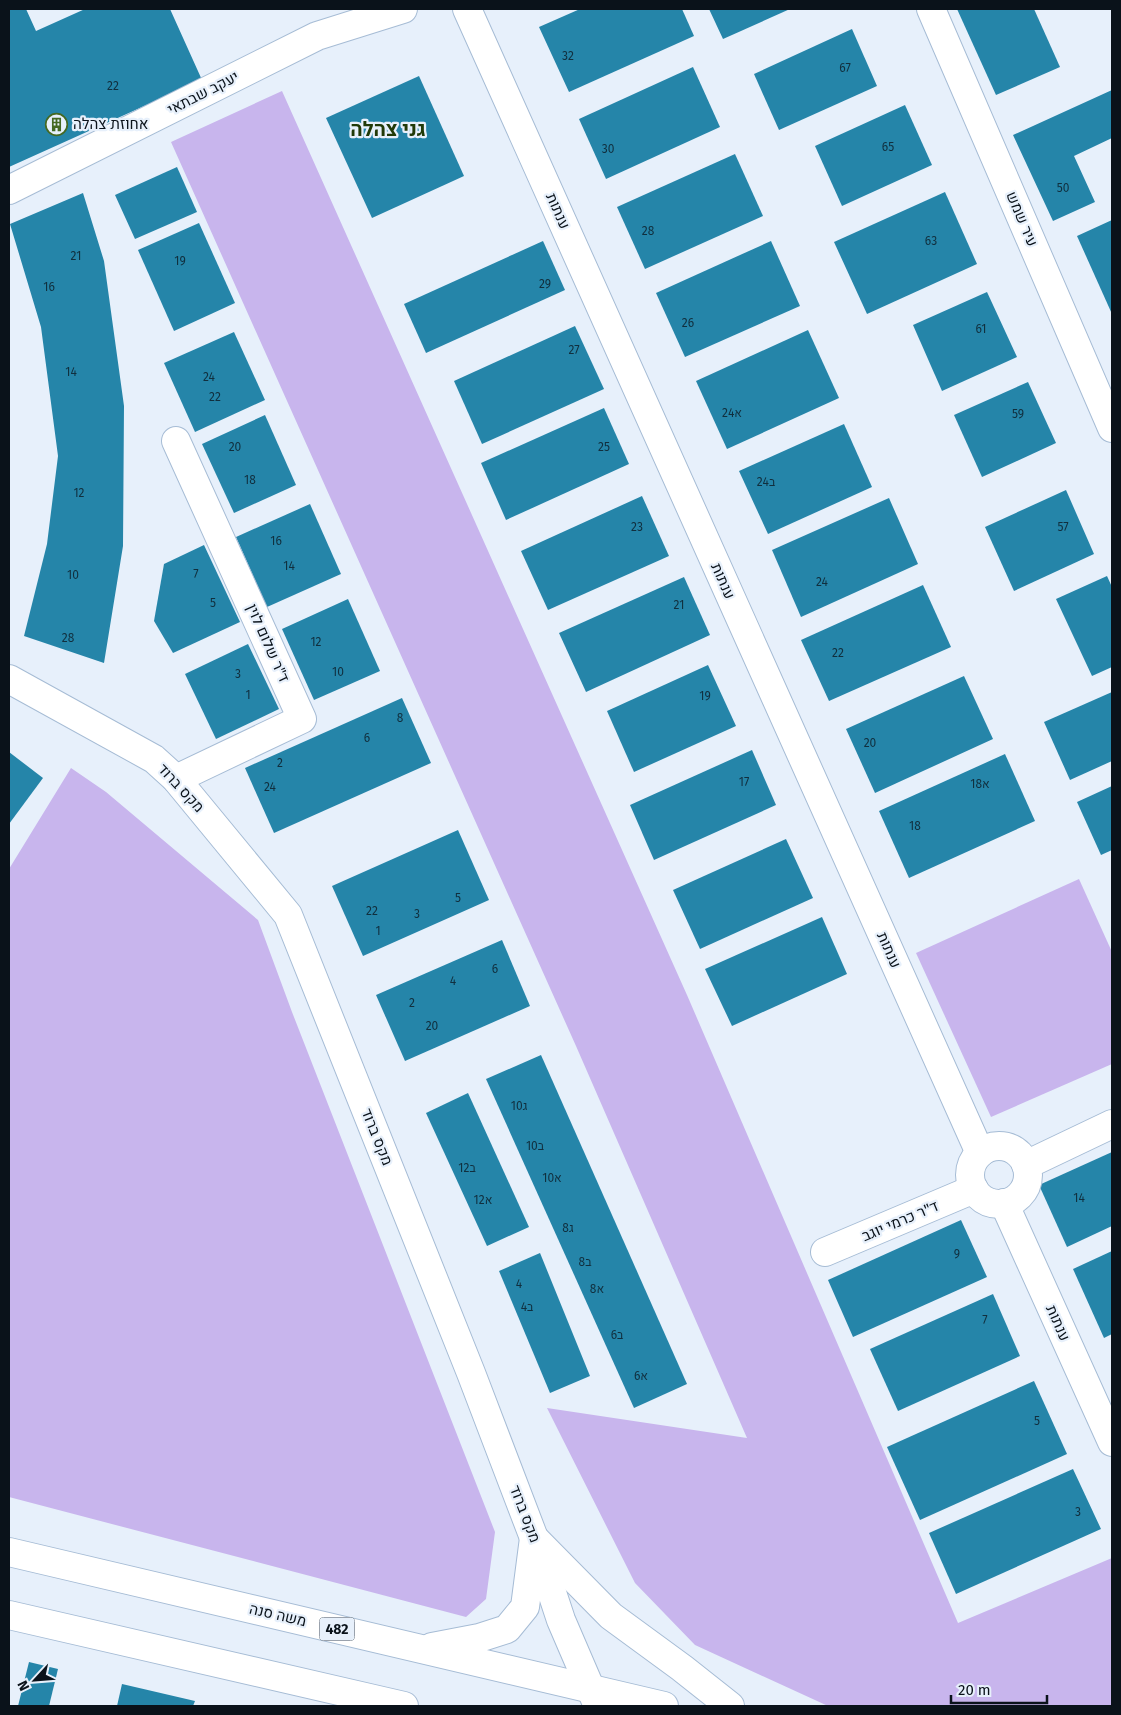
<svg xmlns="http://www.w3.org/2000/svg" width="1121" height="1715" font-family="'Fira Sans',Heebo,sans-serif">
	<rect width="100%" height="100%" fill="#e7f0fb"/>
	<g fill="#c8b5ed">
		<path d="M282,91L687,995L958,1623L1112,1558V1706H828L695,1645L635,1583L547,1408L747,1438L576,1046L171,142Z"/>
		<path d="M71,768L106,792L258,920L292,1012L495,1532L486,1599L466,1617L9,1497V869Z"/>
		<path d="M1079,879L1112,952V1064L991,1117L916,953Z"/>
	</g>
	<g fill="#2585a9">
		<path d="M9,9H26L36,31L85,9H170L202,80L9,167Z"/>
		<path d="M580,9H682L694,36L569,92L539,27Z"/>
		<path d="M709,9H790L723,39Z"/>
		<path d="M957,9H1034L1060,67L996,95Z"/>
		<path d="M852,29L877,86L779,130L754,74Z"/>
		<path d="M693,67L720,127L606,179L579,119Z"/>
		<path d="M419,76L464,176L372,218L326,118Z"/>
		<path d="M1112,90V138L1074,156L1095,202L1053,221L1013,135Z"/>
		<path d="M905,105L932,165L842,206L815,146Z"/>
		<path d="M735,154L763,216L645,269L617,207Z"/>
		<path d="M177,167L197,212L135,239L115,195Z"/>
		<path d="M945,192L977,264L867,314L834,242Z"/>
		<path d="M83,193L104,261L124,406L123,546L104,663L24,636L47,544L58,456L41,327L10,224Z"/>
		<path d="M1112,220V314L1077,236Z"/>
		<path d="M199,223L235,303L174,331L138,250Z"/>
		<path d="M543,241L565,290L426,353L404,304Z"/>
		<path d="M771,241L800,306L685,357L656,293Z"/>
		<path d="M987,292L1017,357L942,391L913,325Z"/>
		<path d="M575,326L604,389L482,444L454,381Z"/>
		<path d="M808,330L839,398L727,449L696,381Z"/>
		<path d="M234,332L265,400L195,432L164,363Z"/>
		<path d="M1028,382L1056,443L982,477L954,415Z"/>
		<path d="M604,408L629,464L506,520L481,463Z"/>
		<path d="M265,415L296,485L234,513L202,444Z"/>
		<path d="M844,424L872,487L768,534L739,471Z"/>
		<path d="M1066,490L1094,554L1014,591L985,527Z"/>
		<path d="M642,496L669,556L548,610L521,551Z"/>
		<path d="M889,498L918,564L801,617L772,550Z"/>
		<path d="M310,504L341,574L267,607L236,537Z"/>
		<path d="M204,545L240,622L173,653L154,621L164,564Z"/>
		<path d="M1107,576L1112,587V667L1092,676L1056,599Z"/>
		<path d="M684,577L710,635L586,692L559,633Z"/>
		<path d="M923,585L951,647L829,701L801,640Z"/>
		<path d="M348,599L380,671L314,700L282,629Z"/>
		<path d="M248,644L279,709L216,739L185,674Z"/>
		<path d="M708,665L736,726L634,772L607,711Z"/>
		<path d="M964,676L993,739L875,793L846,729Z"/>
		<path d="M1112,692V761L1070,780L1044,722Z"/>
		<path d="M402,698L431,763L274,833L245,768Z"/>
		<path d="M752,750L776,805L654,860L630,805Z"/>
		<path d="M9,752L43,778L9,824Z"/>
		<path d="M1005,754L1035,821L909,878L879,811Z"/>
		<path d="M1112,786V850L1101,855L1077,802Z"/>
		<path d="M458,830L489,900L363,956L332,886Z"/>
		<path d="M786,839L813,898L700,949L673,890Z"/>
		<path d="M822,917L847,974L732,1026L705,969Z"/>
		<path d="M502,940L530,1006L405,1061L376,995Z"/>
		<path d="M541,1055L687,1384L634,1408L486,1079Z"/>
		<path d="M468,1093L529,1227L487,1246L426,1113Z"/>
		<path d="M1112,1152V1226L1067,1247L1039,1185Z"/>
		<path d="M961,1220L987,1277L853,1337L828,1280Z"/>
		<path d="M1112,1251V1334L1104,1338L1073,1269Z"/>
		<path d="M540,1253L590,1376L550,1393L499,1271Z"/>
		<path d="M993,1294L1020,1356L898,1411L870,1349Z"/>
		<path d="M1034,1381L1067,1454L920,1520L887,1447Z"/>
		<path d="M1073,1469L1101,1529L956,1594L929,1533Z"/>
		<path d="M29,1662L58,1669L49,1706H18Z"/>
		<path d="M122,1684L195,1701L193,1706H117Z"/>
	</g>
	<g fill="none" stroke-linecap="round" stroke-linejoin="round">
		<defs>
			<g id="street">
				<path d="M467,9L980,1153"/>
				<path d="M931,9L1112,428"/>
				<path d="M9,190L317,36L403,9"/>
				<path d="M176,441L302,719L176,779"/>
				<path d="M9,679L154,759L176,779L288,915L471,1373L534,1538L561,1620L598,1706"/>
				<circle cx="999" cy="1175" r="29"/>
				<path d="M1026,1165L1112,1124"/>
				<path d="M1004,1203L1112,1442"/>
				<path d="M825,1252L974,1189"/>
			</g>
			<g id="primary">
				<path d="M534,1538L611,1616L682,1668L730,1706"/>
				<path d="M9,1552L664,1706"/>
				<path d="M9,1615L404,1706"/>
				<path d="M432,1647L479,1638L507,1629L525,1607L534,1538"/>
			</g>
		</defs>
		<use href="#street" stroke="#a6bcd5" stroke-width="30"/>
		<use href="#primary" stroke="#a6bcd5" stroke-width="30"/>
		<use href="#street" stroke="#fff" stroke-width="28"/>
		<use href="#primary" stroke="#fff" stroke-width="28"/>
	</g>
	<defs>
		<symbol id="building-ring" viewBox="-11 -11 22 22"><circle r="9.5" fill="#e7f0fb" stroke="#446923" stroke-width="1.5"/><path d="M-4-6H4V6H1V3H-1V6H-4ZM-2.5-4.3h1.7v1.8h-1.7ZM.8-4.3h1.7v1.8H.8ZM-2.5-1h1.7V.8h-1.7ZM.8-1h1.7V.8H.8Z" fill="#446923"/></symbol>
	</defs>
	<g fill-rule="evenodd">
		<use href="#building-ring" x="44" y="112" width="25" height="25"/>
	</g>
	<g text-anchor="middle" stroke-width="4.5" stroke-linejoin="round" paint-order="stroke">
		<g font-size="12" fill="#112f3e">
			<text x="568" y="60">32</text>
			<text x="845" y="72">67</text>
			<text x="113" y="90">22</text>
			<text x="888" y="151">65</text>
			<text x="608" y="153">30</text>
			<text x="1063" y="192">50</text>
			<text x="648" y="235">28</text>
			<text x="931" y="245">63</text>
			<text x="76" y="260">21</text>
			<text x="180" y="265">19</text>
			<text x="545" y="288">29</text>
			<text x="49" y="291">16</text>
			<text x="688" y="327">26</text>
			<text x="981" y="333">61</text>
			<text x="574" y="354">27</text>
			<text x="71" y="376">14</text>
			<text x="209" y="381">24</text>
			<text x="215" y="401">22</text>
			<text x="732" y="417">24א</text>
			<text x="1018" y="418">59</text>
			<text x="235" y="451">20</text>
			<text x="604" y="451">25</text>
			<text x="250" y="484">18</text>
			<text x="766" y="486">24ב</text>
			<text x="79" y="497">12</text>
			<text x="637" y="531">23</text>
			<text x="1063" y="531">57</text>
			<text x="276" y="545">16</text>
			<text x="289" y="570">14</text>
			<text x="196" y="578">7</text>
			<text x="73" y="579">10</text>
			<text x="822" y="586">24</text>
			<text x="213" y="607">5</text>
			<text x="679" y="609">21</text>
			<text x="68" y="642">28</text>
			<text x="316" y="646">12</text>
			<text x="838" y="657">22</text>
			<text x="338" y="676">10</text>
			<text x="238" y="678">3</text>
			<text x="248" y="699">1</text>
			<text x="705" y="700">19</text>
			<text x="400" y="722">8</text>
			<text x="367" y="742">6</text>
			<text x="870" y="747">20</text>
			<text x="280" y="767">2</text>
			<text x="744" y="786">17</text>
			<text x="980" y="788">18א</text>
			<text x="270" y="791">24</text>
			<text x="915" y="830">18</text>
			<text x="458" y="902">5</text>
			<text x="372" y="915">22</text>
			<text x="417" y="918">3</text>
			<text x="378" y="935">1</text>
			<text x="495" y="973">6</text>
			<text x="453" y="985">4</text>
			<text x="412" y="1007">2</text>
			<text x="432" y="1030">20</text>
			<text x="519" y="1110">10ג</text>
			<text x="535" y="1150">10ב</text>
			<text x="467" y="1172">12ב</text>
			<text x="552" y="1182">10א</text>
			<text x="1079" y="1202">14</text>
			<text x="483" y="1204">12א</text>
			<text x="568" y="1232">8ג</text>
			<text x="957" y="1258">9</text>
			<text x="585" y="1266">8ב</text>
			<text x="519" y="1288">4</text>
			<text x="597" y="1293">8א</text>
			<text x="527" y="1311">4ב</text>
			<text x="985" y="1324">7</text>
			<text x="617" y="1339">6ב</text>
			<text x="641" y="1380">6א</text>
			<text x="1037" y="1425">5</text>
			<text x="1078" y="1516">3</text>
		</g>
		<rect fill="#e7f0fb" stroke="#4c555e" stroke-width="1" x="319.5" y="1617.5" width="35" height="23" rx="4"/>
		<g font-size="14" font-weight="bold" fill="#0a121a">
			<text x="337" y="1634">482</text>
		</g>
		<g font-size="15" fill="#0a121a" stroke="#e7f0fb">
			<text transform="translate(203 93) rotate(-27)" y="5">יעקב שבתאי</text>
			<text transform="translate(558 211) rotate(66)" y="5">ענתות</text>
			<text transform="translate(1022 219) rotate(67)" y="5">עיר שמש</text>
			<text transform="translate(723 581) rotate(66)" y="5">ענתות</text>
			<text transform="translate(268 643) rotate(66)" y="5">ד"ר שלום לוין</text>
			<text transform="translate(181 788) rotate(47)" y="5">מקס ברוד</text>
			<text transform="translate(889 950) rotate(66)" y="5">ענתות</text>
			<text transform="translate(377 1137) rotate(68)" y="5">מקס ברוד</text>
			<text transform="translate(900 1221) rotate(-23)" y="5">ד"ר כרמי יוגב</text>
			<text transform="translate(1058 1323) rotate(66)" y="5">ענתות</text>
			<text transform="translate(525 1514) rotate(69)" y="5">מקס ברוד</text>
			<text transform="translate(278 1615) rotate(13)" y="5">משה סנה</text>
		</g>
		<g font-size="15" fill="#0a121a" stroke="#e7f0fb" text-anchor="start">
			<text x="73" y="129">אחוזת צהלה</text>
		</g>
		<g font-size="20" font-weight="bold" fill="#213a08" stroke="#e7f0fb">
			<text x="388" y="136">גני צהלה</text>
		</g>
	</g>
	<rect width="1121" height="1715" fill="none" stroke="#0a121a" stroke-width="20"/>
	<g transform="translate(35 1680) rotate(244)" stroke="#e7f0fb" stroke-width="4" paint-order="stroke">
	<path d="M0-4L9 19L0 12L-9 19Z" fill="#0a121a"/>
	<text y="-8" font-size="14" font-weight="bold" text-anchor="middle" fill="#0a121a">N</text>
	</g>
	<path d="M951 1695v8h96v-8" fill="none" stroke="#0a121a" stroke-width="2.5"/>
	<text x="958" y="1695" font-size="15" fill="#0a121a" stroke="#e7f0fb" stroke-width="4" paint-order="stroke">20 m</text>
</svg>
